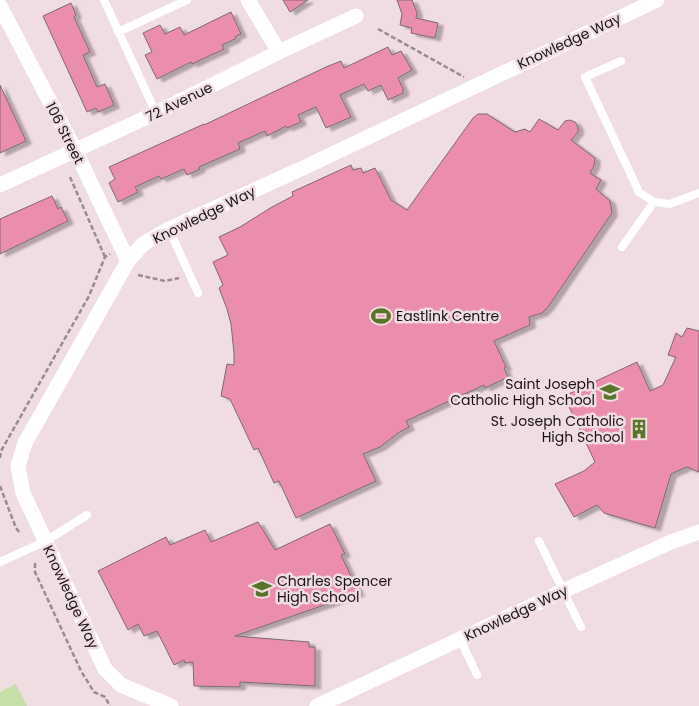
<svg xmlns="http://www.w3.org/2000/svg" width="699" height="706" font-family="Poppins,sans-serif">
	<defs>
		<filter id="shadow"><feDropShadow dx="5.5" dy="3" stdDeviation="1" flood-color="#0004"/></filter>
	</defs>
	<rect width="100%" height="100%" fill="#f0dde2"/>
	<path fill="#c6dea7" d="M16,684L27,706H0V692Z"/>
	<g fill="#ea8eab" stroke="#7b6a6f" filter="url(#shadow)">
		<path d="M283,0H308L290,12Z"/>
		<path d="M397,0H412L417,13L416,18L438,23L435,38L411,33L412,28L400,25L402,14Z"/>
		<path d="M71,3L76,15L74,17L90,52L83,55L97,87L105,84L114,105L98,112L96,108L87,112L43,16Z"/>
		<path d="M231,12L241,34L236,36L235,39L222,45L224,49L192,64L191,62L157,79L145,55L152,52L143,33L160,25L165,34L180,27L184,35Z"/>
		<path d="M388,47L392,55L401,51L412,70L398,78L403,89V93L388,100L381,85L368,91L364,84L340,95L351,117L326,128L316,107L298,115L301,122L287,128L286,126L267,136L265,131L238,143L240,149L199,167L200,169L187,175L184,169L161,179L159,176L135,187L138,192L118,202L109,183L115,179L109,167L204,124V125L326,67L341,61L344,68Z"/>
		<path d="M0,85L26,141L0,153Z"/>
		<path d="M478,114H487L515,132L525,129L530,132L539,119L558,130L565,121L570,120L575,122L578,127V132L571,140L595,158L594,166L590,173L601,180L596,189L610,201L612,213L548,307L542,313L529,317L530,325L494,341L506,367L504,368L508,377L485,388L484,385L406,421L409,427L398,433L380,447L363,454L376,481L296,518L279,481L274,483L258,448L254,450L230,399L221,396L227,364L234,365V353L231,324L227,309L219,288L223,285L213,262L228,255L219,237L240,227L272,207L293,196L292,192L351,165L353,170L361,168L363,173L375,168L391,200L407,210L473,118Z"/>
		<path d="M52,196L58,209L61,207L68,221L0,254V219Z"/>
		<path d="M687,328L699,331V472L687,467L671,474L655,528L604,513L597,505L574,517L555,484L584,471L595,462L564,396L637,362L650,391L663,385L676,357L668,355L676,333L682,337Z"/>
		<path d="M258,522L275,550L330,524L345,554L341,555L359,593L235,636L309,642V647H315V686L240,682V687L194,686L193,662L185,663L184,660L174,665L157,631L144,636L138,624L128,630L98,571L166,537L170,545L205,530L211,542Z"/>
	</g>
	<g fill="none" stroke-linecap="round" stroke-linejoin="round">
		<g stroke="#998b8f" stroke-width="2.5" stroke-dasharray="5 2.5" stroke-linecap="butt">
			<path d="M378,29L464,77"/>
			<path d="M70,177L105,257"/>
			<path d="M138,275L165,281L179,278"/>
			<path d="M0,458L1,451L89,296L105,257L110,254"/>
			<path d="M0,486L16,528L20,533"/>
			<path d="M35,563V572L81,671L94,692L105,697L110,706"/>
		</g>
		<g stroke="#fff" stroke-width="8">
			<path d="M104,0L156,113"/>
			<path d="M118,32L187,0"/>
			<path d="M621,61L585,77L639,192L654,202L670,204L699,193"/>
			<path d="M169,229L198,293"/>
			<path d="M622,247L654,202"/>
			<path d="M539,541L581,627"/>
			<path d="M0,562L46,541L87,515"/>
			<path d="M460,639L477,675"/>
		</g>
		<g stroke="#fff" stroke-width="15">
			<path d="M248,0L279,52"/>
			<path d="M0,6L75,150L128,261"/>
			<path d="M0,185L156,113L279,52L356,16"/>
			<path d="M171,706L121,685L105,669L23,493L18,466L25,443L128,261L143,244L169,229L303,168L657,0"/>
			<path d="M317,706L563,591L671,542L699,532"/>
		</g>
	</g>
	<defs>
		<symbol id="stadium-bare" viewBox="-9 -9 18 18"><path d="M0-5a6.5 5 0 1 0 0 10a6.5 5 0 1 0 0-10ZM-3.5-1.8h7v3.6h-7Z" fill="#587529" stroke="#f0dde2" stroke-width="2.5" paint-order="stroke"/></symbol>
		<symbol id="school-bare" viewBox="-9 -9 18 18"><path d="M0-5L7-2L0 1L-7-2ZM-4 1L0 2.5L4 1V4Q0 6-4 4Z" fill="#587529" stroke="#f0dde2" stroke-width="2.5" paint-order="stroke"/></symbol>
		<symbol id="building-bare" viewBox="-9 -9 18 18"><path d="M-4-6H4V6H1V3H-1V6H-4ZM-2.5-4.3h1.7v1.8h-1.7ZM.8-4.3h1.7v1.8H.8ZM-2.5-1h1.7V.8h-1.7ZM.8-1h1.7V.8H.8Z" fill="#587529" stroke="#f0dde2" stroke-width="2.5" paint-order="stroke"/></symbol>
	</defs>
	<g fill-rule="evenodd">
		<use href="#stadium-bare" x="367" y="302" width="28" height="28"/>
		<use href="#school-bare" x="596" y="378" width="28" height="28"/>
		<use href="#building-bare" x="625" y="415" width="28" height="28"/>
		<use href="#school-bare" x="248" y="575" width="28" height="28"/>
	</g>
	<g text-anchor="middle" stroke-width="5" stroke-linejoin="round" paint-order="stroke">
		<g font-size="14" fill="#191315" stroke="#f0dde2">
			<text transform="translate(569 41) rotate(-25)" y="5">Knowledge Way</text>
			<text transform="translate(179 102) rotate(-26)" y="5">72 Avenue</text>
			<text transform="translate(65 133) rotate(63)" y="5">106 Street</text>
			<text transform="translate(204 215) rotate(-26)" y="5">Knowledge Way</text>
			<text transform="translate(71 597) rotate(65)" y="5">Knowledge Way</text>
			<text transform="translate(516 613) rotate(-25)" y="5">Knowledge Way</text>
		</g>
		<g font-size="14" fill="#191315" stroke="#f0dde2" text-anchor="start">
			<text x="396" y="321">Eastlink Centre</text>
			<text x="595" y="389" text-anchor="end">Saint Joseph<tspan x="595" dy="16">Catholic High School</tspan></text>
			<text x="624" y="426" text-anchor="end">St. Joseph Catholic<tspan x="624" dy="16">High School</tspan></text>
			<text x="277" y="586">Charles Spencer<tspan x="277" dy="16">High School</tspan></text>
		</g>
	</g>
</svg>
